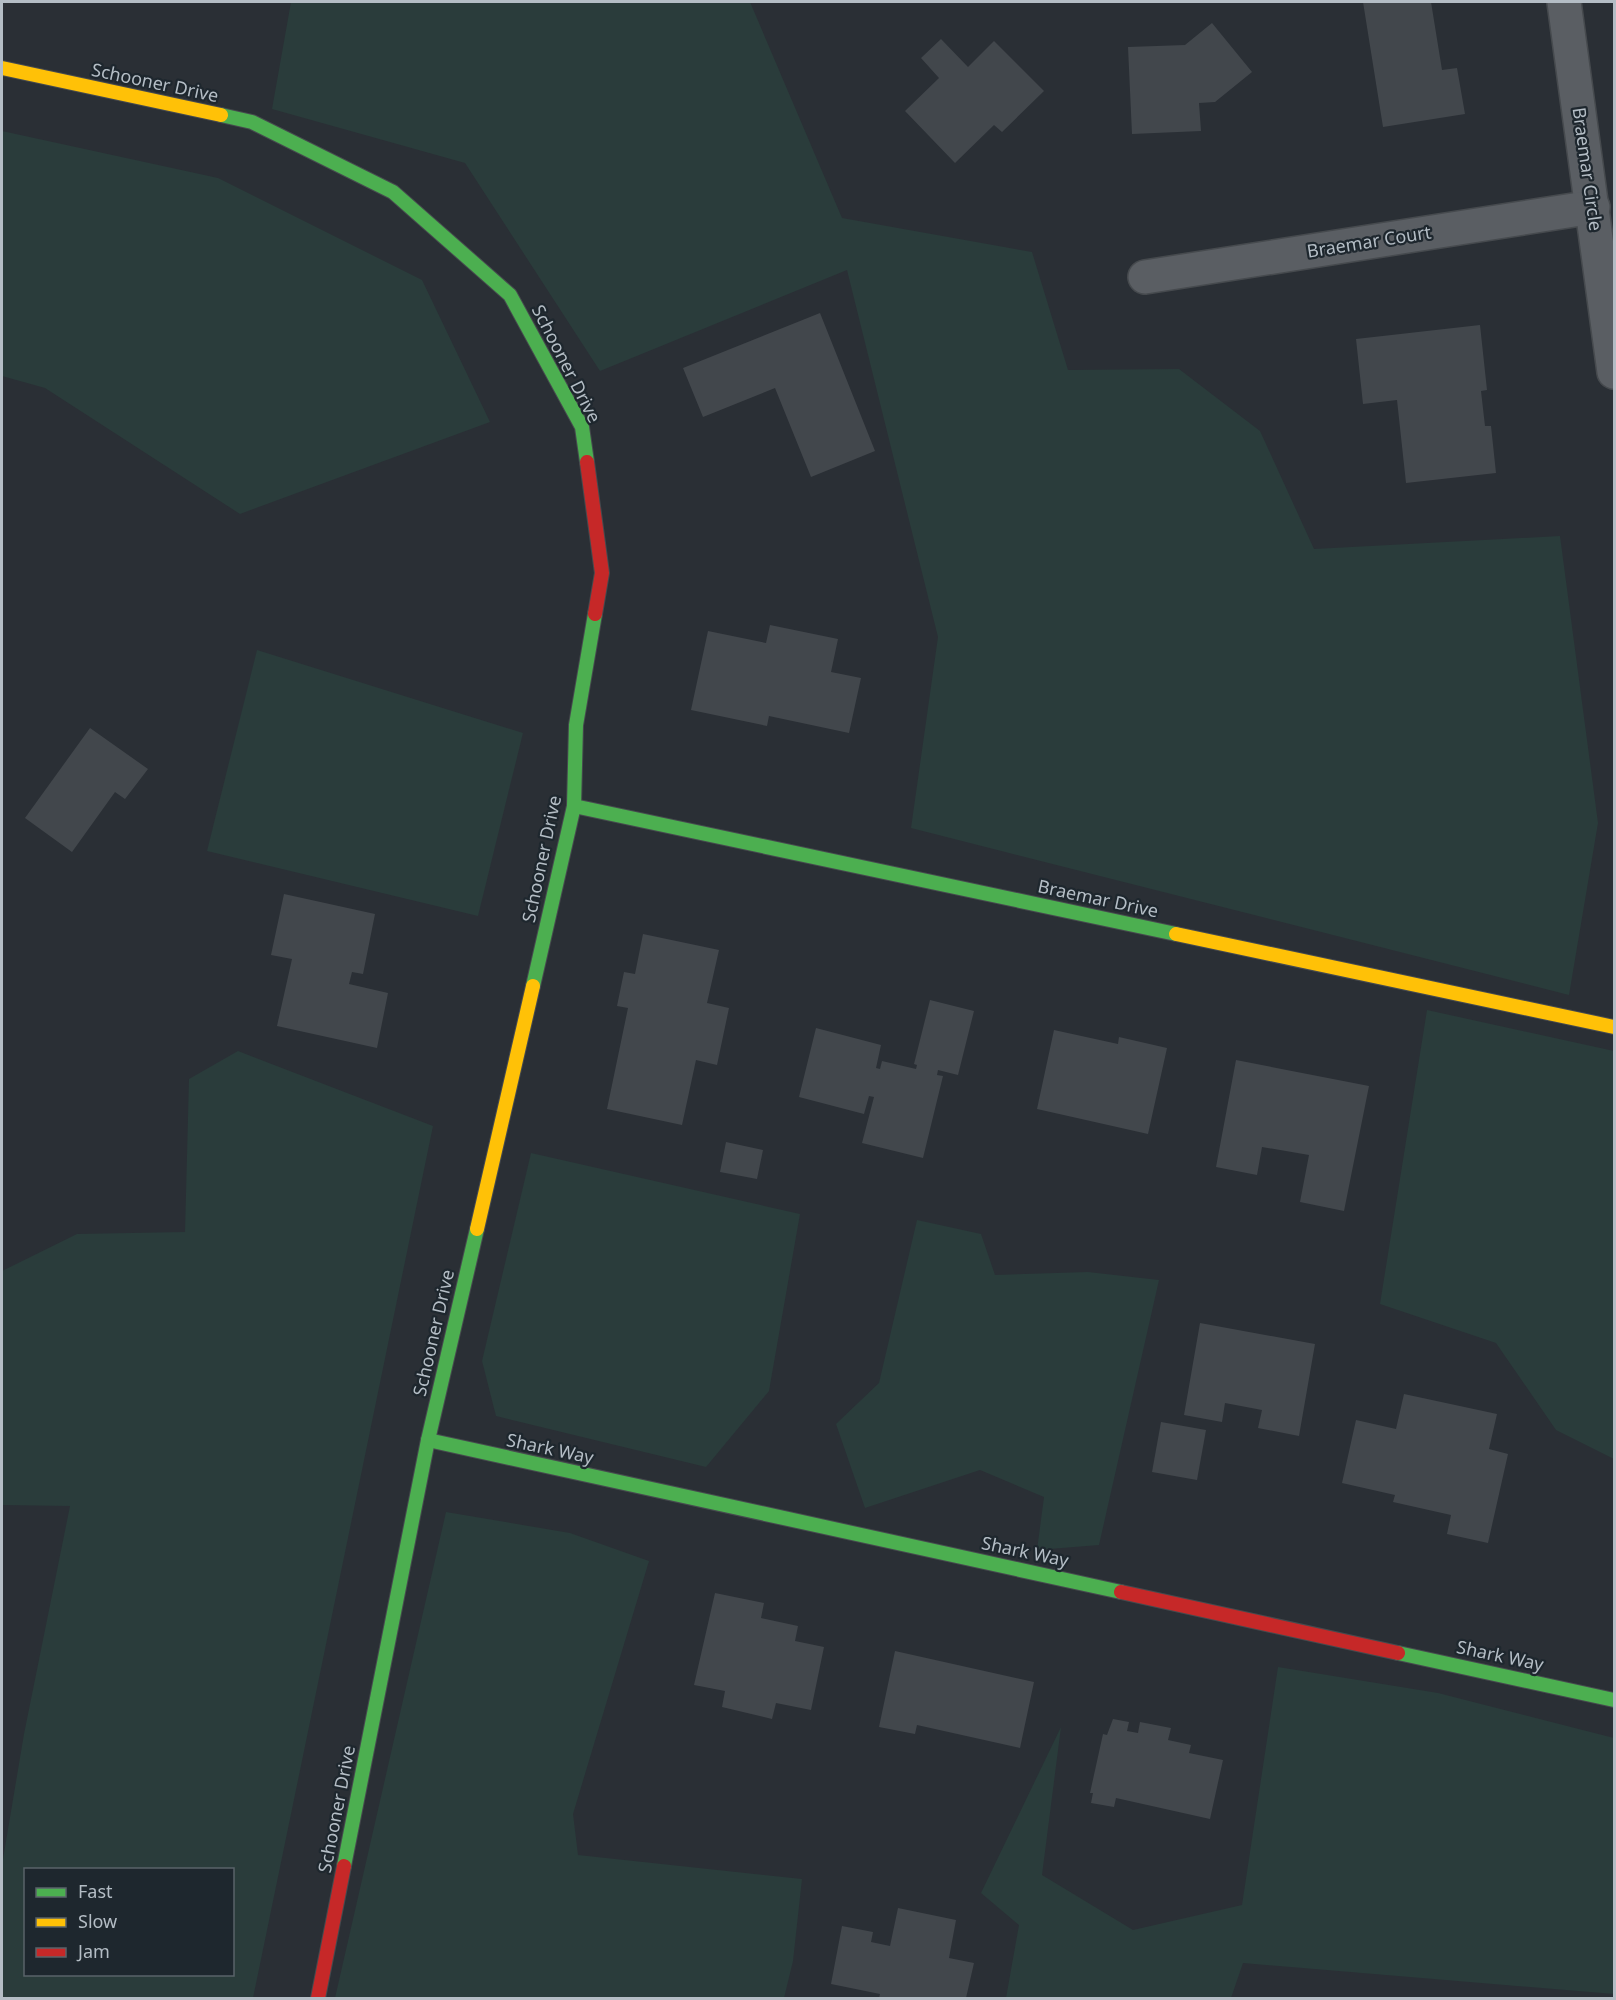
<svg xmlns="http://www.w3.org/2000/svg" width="1616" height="2000" font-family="'Noto Sans',sans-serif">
	<rect width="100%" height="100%" fill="#2a2f35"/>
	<g fill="#2a3c3b" fill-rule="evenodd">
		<path d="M291,2H750L842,218L1032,252L1068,370L1179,369L1260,431L1314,549L1560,536L1598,823L1569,995L911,828L938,637L847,270L600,371L465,163L272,109Z"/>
		<path d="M2,131L218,178L422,280L490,422L240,514L45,388L2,376Z"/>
		<path d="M257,650L523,733L478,916L207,851Z"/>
		<path d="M1427,1010L1614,1051V1459L1556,1430L1496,1343L1380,1304Z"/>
		<path d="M238,1051L433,1126L253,1998L2,1997V1865L24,1734L70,1506L2,1505V1271L77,1234L185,1232L189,1079ZM26,1870H232V1974H26Z"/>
		<path d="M531,1153L800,1214L769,1391L706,1467L496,1416L482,1361Z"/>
		<path d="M917,1220L981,1234L995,1275L1088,1272L1159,1280L1099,1545L1037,1550L1044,1497L980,1470L865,1508L836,1424L879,1383Z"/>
		<path d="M446,1512L570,1533L649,1561L573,1814L578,1855L802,1879L793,1961L784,1998H335Z"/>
		<path d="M1278,1667L1438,1693L1614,1738V1994L1243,1963L1231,1998H1006L1019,1925L981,1893L1061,1727L1042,1875L1133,1930L1242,1905Z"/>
	</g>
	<g fill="#42474c">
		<path d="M1363,2H1431L1442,70L1457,68L1465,114L1383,127Z"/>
		<path d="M1212,23L1252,72L1215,102L1199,103L1201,131L1132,134L1128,47L1185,45Z"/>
		<path d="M941,39L968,67L994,41L1044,91L1002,132L994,125L955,163L905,111L939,78L921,58Z"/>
		<path d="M820,313L875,451L811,477L775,388L703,417L683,368Z"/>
		<path d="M1480,325L1487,390L1481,391L1485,426H1491L1496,473L1406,483L1397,400L1363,404L1356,339Z"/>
		<path d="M770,625L838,639L831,672L861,678L849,733L769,716L767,726L691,710L708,631L766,643Z"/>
		<path d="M90,728L148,769L125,799L115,792L72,852L25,818Z"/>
		<path d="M284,894L375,914L363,974L352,972L349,984L388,993L377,1048L277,1026L292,959L271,955Z"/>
		<path d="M643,934L719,950L707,1003L729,1008L717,1065L696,1060L682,1125L607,1109L628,1008L617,1006L624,972L635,974Z"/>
		<path d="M930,1000L974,1011L958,1075L938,1070L937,1075L943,1076L923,1158L862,1143L874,1097L869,1096L864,1114L799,1097L816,1028L881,1045L876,1068L880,1069L882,1061L916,1069L917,1065L914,1064Z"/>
		<path d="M1054,1030L1118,1044L1119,1037L1167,1048L1148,1134L1037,1109Z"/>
		<path d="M1236,1060L1369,1086L1344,1211L1300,1202L1309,1155L1262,1147L1257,1175L1216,1167Z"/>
		<path d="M726,1142L763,1150L757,1179L720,1172Z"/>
		<path d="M1200,1323L1315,1344L1299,1436L1258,1428L1262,1410L1225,1403L1222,1422L1184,1415Z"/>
		<path d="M1404,1394L1497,1414L1489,1449L1508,1454L1488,1543L1447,1534L1451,1515L1393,1502L1395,1495L1342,1483L1356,1420L1396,1429Z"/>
		<path d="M1161,1422L1206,1430L1197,1480L1152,1472Z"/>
		<path d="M715,1593L764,1603L761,1618L798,1626L795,1641L824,1647L811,1710L776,1703L772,1719L722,1707L725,1691L694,1685Z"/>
		<path d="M895,1651L1034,1682L1020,1748L917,1725L915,1734L879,1727Z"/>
		<path d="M1113,1719L1129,1722L1127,1731L1138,1733L1140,1722L1171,1728L1168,1740L1191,1745L1189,1753L1223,1760L1210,1819L1116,1798L1114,1807L1091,1803L1093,1793H1090L1103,1734L1107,1735Z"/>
		<path d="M898,1908L956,1920L949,1958L974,1963L966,1998H879L880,1994L831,1984L842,1926L873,1932L871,1942L890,1946Z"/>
	</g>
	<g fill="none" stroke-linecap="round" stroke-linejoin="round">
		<defs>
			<g id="street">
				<path d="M1564,2L1614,372"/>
				<path d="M1145,277L1593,207"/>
			</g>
			<g id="fast">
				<path d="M221,115L252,122L393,192L510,295L582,427L587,462"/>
				<path d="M574,806L1176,934"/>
				<path d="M533,986L574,806L576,725L595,614"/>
				<path d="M428,1440L1121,1592"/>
				<path d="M1398,1653L1614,1700"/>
				<path d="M344,1866L428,1440L477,1229"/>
			</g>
			<g id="slow">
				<path d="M2,68L221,115"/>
				<path d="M1176,934L1614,1027"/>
				<path d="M477,1229L533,986"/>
			</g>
			<g id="jam">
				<path d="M587,462L602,573L595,614"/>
				<path d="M1121,1592L1398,1653"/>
				<path d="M318,1998L344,1866"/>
			</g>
		</defs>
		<use href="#street" stroke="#464a4e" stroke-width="36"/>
		<use href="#fast" stroke="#464a4e" stroke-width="16"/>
		<use href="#slow" stroke="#464a4e" stroke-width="16"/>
		<use href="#jam" stroke="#464a4e" stroke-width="16"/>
		<use href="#street" stroke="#5a5e63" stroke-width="33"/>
		<use href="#fast" stroke="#4caf50" stroke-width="14"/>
		<use href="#slow" stroke="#ffc107" stroke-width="14"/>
		<use href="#jam" stroke="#c62828" stroke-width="14"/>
	</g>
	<g text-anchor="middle" stroke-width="4.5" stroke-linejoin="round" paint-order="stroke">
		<g font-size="18" fill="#b4bdc5" stroke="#1e272e">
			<text transform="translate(155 83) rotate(12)" y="6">Schooner Drive</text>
			<text transform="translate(1587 169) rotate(82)" y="6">Braemar Circle</text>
			<text transform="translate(1369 242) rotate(-9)" y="6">Braemar Court</text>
			<text transform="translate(566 364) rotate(63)" y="6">Schooner Drive</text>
			<text transform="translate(542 859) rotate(-78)" y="6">Schooner Drive</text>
			<text transform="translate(1098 899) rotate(12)" y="6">Braemar Drive</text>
			<text transform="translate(434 1333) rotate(-77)" y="6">Schooner Drive</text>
			<text transform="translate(550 1449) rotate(12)" y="6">Shark Way</text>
			<text transform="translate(1025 1552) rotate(12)" y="6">Shark Way</text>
			<text transform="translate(1500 1656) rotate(12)" y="6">Shark Way</text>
			<text transform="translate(337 1809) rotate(-79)" y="6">Schooner Drive</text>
		</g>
	</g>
	<rect width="1616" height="2000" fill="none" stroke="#b4bdc5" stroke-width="6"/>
	<rect x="24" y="1868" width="210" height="108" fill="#1e272e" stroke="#5a636a" stroke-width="1.5"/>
	<rect x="36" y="1888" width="30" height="9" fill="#4caf50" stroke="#5a636a" stroke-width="1.5"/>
	<text x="78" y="1898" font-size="18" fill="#b4bdc5">Fast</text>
	<rect x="36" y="1918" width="30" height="9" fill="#ffc107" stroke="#5a636a" stroke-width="1.5"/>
	<text x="78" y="1928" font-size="18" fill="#b4bdc5">Slow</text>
	<rect x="36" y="1948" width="30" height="9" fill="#c62828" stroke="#5a636a" stroke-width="1.5"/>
	<text x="78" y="1958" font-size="18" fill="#b4bdc5">Jam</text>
</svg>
